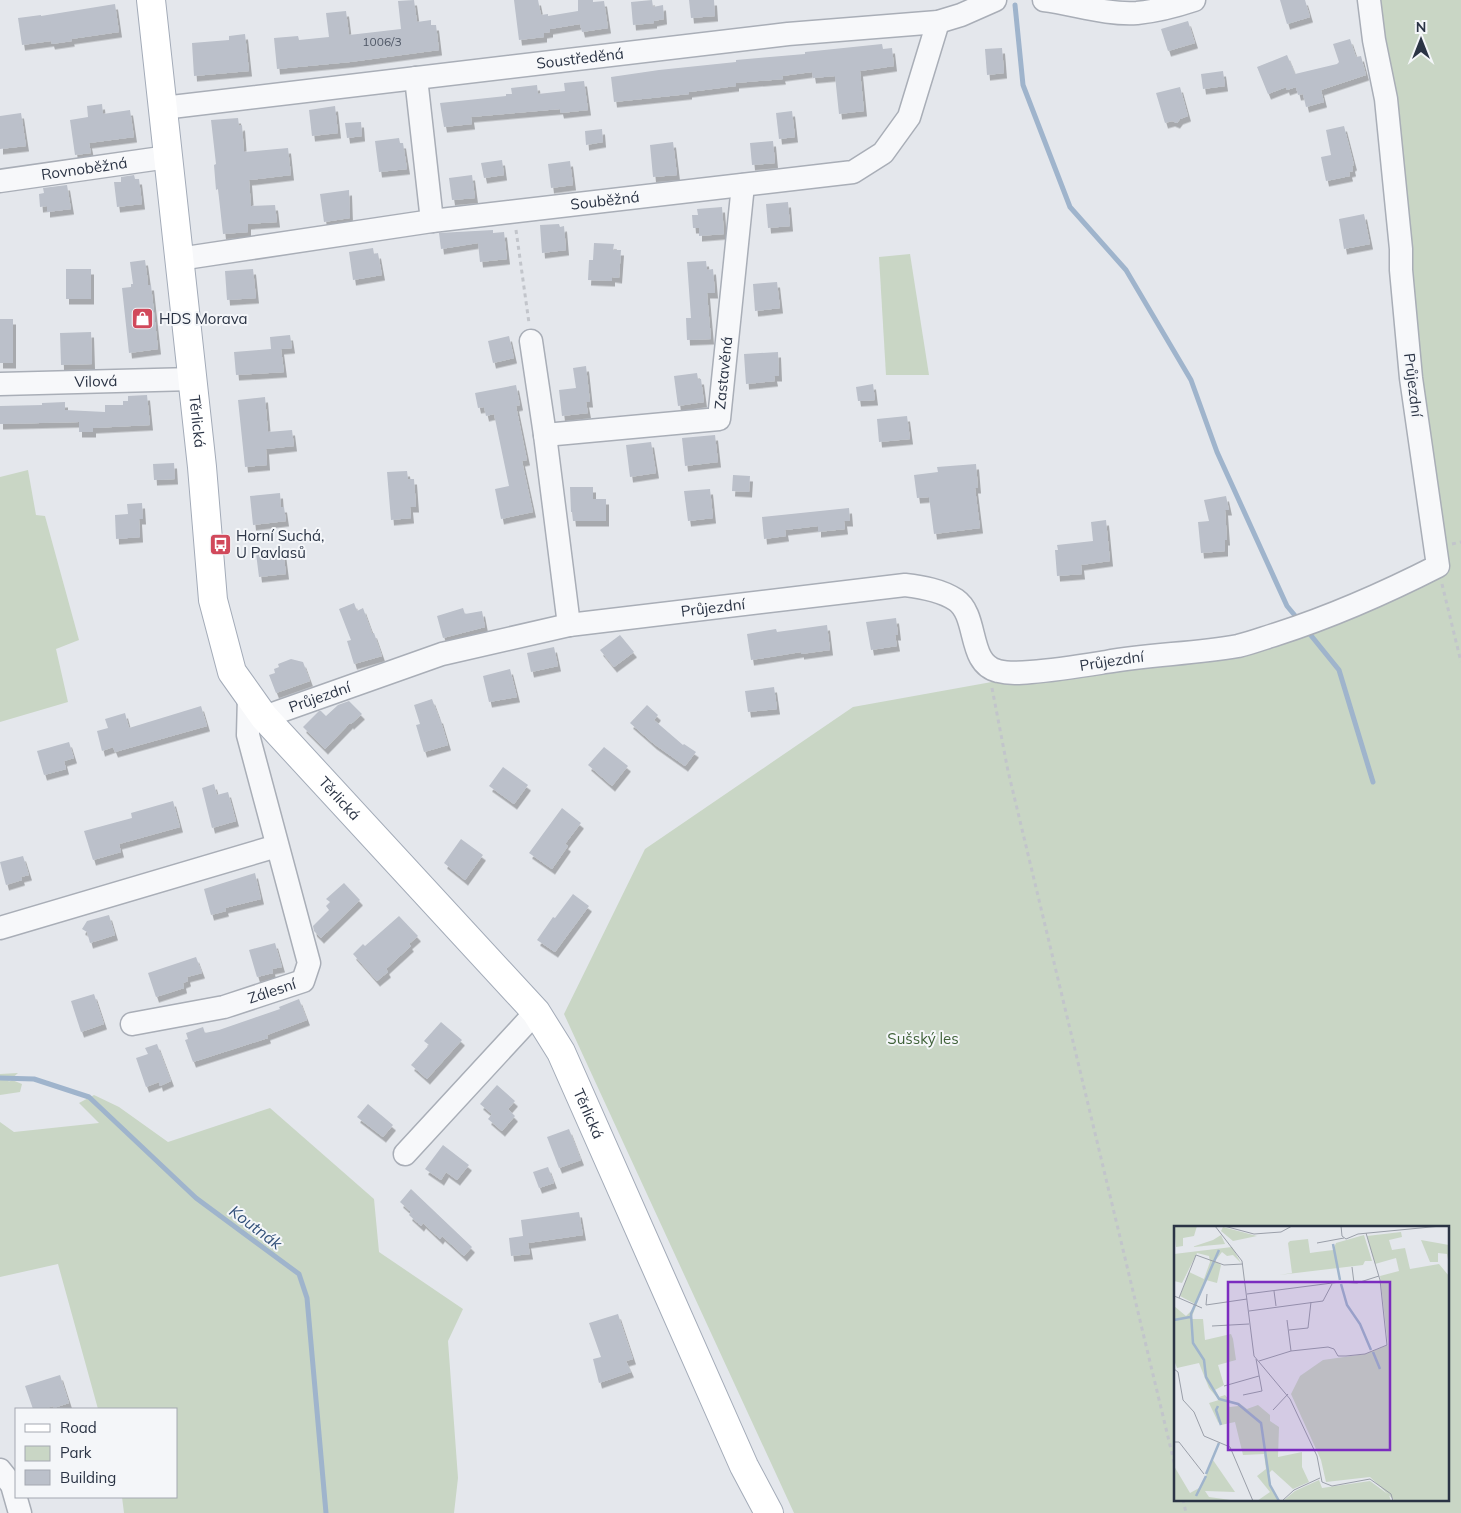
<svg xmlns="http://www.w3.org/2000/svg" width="1461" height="1513" font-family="Mulish,sans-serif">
	<defs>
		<filter id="shadow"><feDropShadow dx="3" dy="5.5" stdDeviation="0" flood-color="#0004"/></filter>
	</defs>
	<rect width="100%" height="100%" fill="#e4e7ec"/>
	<g fill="#c9d6c5" fill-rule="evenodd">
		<path d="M1375,0H1461V1513H794L564,1014L645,849L853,707L1108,661L1239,646L1437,566ZM1175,1227H1447V1499H1175Z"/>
		<path d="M910,254L929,375H886L879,257Z"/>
		<path d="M28,470L36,515L45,516L79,640L56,649L68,702L0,722V477Z"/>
		<path d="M18,1073L8,1082L12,1080L22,1084L20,1092L0,1095V1074Z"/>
		<path d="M94,1095L119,1107L168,1142L270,1108L374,1199L379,1252L463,1309L448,1341L458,1478L454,1513H124L122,1497H176V1409H98L58,1264L0,1277V1122L14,1132L99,1123L79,1103Z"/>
	</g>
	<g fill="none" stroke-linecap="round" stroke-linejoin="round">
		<g stroke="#9fb4cc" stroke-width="5">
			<path d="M1015,5L1023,85L1070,207L1126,270L1191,380L1217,452L1287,606L1297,618"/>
			<path d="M1309,633L1339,670L1373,782"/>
			<path d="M0,1078L34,1079L89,1097L196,1198L299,1274L307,1298L326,1513"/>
		</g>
	</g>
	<g fill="#bbc0ca" filter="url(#shadow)">
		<path d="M414,0L417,22L431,20V25H436L439,50L350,62L277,69L274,38L298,36L299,40L329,37L326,13L346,11L349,35L401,29L398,1Z"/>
		<path d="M514,0H538L541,15L548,14V16L578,11V0H593V2L604,1L608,28L582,32L580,24L550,29V32L544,33V37L519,40Z"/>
		<path d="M652,0L653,7L663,5L664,19L654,21V23L633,25L631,2Z"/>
		<path d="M689,0H714L715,16L691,18Z"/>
		<path d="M1280,0H1305L1310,17L1287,24Z"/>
		<path d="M115,4L119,32L71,39L72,41L52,44L51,41L22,45L18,18L41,15V16Z"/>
		<path d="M1188,21L1195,43L1168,51L1161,29Z"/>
		<path d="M245,34L249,71L194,76L192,43L229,40V36Z"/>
		<path d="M1350,39L1356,57L1361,56L1366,75L1321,90L1324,102L1306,107L1303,94L1298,95L1296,87L1287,90L1286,87L1268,94L1257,67L1287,55L1295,74L1337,64L1339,62L1333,44Z"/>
		<path d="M882,44L883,49L892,48L894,66L860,71L864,111L839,114L835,76L813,78L812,72L782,76L783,79L736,83V86L689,92V94L614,102L611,77L659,70L736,62V60L805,54V52Z"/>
		<path d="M1002,48L1004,73L987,75L985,49Z"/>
		<path d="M1223,71L1225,86L1203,89L1201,74Z"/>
		<path d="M584,81L588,110L561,113L560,109L471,117L472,124L444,127L440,103L506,96V94H512L511,88L537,85L538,94L565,91L564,83Z"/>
		<path d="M1180,87L1188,116L1180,119L1177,123L1172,121L1165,123L1156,93Z"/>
		<path d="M102,104L103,114L130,110L134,137L89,143L91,153L75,155L70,120L88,117L87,106Z"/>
		<path d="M335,106L338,133L312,136L309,110Z"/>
		<path d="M792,111L795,137L779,139L776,113Z"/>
		<path d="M21,113L26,146L0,149V116Z"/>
		<path d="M238,118L239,126L242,125L244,152L288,148L291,175L249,180L251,206L275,205L277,222L248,224V232L223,234L218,189L216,190L214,165L216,164L211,120Z"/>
		<path d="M361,122L362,136L347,138L345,123Z"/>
		<path d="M1344,126L1354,165L1352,166L1353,171L1349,172L1350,176L1326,181L1321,157L1331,155L1326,130Z"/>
		<path d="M602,129L603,142L586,145L585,131Z"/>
		<path d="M399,138L400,143H403L407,169L379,172L375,141Z"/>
		<path d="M773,141L775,163L752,165L750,143Z"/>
		<path d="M673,142L677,175L653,177L650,145Z"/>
		<path d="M502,160L504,175L484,178L481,163Z"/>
		<path d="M570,161L573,185L551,188L548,164Z"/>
		<path d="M134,175L135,179H139L142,204L117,207L114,182H121V177Z"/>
		<path d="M472,175L475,198L452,200L449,178Z"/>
		<path d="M67,185L71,209L47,212V206L40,207L39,194L44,193L43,188Z"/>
		<path d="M349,190L350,218L324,222L320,194Z"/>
		<path d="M788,202L790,226L768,228L766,204Z"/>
		<path d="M722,207L724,234L699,236V228H693L692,215H698L697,209Z"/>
		<path d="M1364,214L1370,244L1344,249L1339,219Z"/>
		<path d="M559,224L560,227L564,226L566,250L542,253L540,225Z"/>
		<path d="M493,230V233L504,232L507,259L480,262L478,243L441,249L439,233Z"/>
		<path d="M594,243L614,244L613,250H621L619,278L612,277V281L588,280L589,260H593Z"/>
		<path d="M373,248L374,254L378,253L382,275L353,280L349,252Z"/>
		<path d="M145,260L148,282V285H151L158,349L129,353L122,288L131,287V284H133L130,262Z"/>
		<path d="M706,261L707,270L713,269L715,293H707L711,339L687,340L686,318H691L687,262Z"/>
		<rect x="66" y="269" width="25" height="30"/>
		<path d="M253,269L256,298L227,300L225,271Z"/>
		<path d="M777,282L780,308L755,311L753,284Z"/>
		<rect x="0" y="319" width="13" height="44"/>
		<path d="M91,332L92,364L61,365L60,333Z"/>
		<path d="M290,335L292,348L281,349L284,372L236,375L234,352L271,349L270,337Z"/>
		<path d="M509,336L514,358L493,363L488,341Z"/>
		<path d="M778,352L779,376H774L775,381L746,384L744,354Z"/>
		<path d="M586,366L590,402H586L588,413L562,416L559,390L576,388L573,368Z"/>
		<path d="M697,373L698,379H701L704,402L678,406L674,376Z"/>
		<path d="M873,384L875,400L858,401L856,387Z"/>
		<path d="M516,385L520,405L516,406L527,460L522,461L533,512L501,519L495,489L509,486L494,414L486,416L484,407L478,408L475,393Z"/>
		<path d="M147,395L150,425L93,428V432H79V422L0,424V406L42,405V403L65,402V410L105,412V405H123V401H128V396Z"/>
		<path d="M265,397L268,432L292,430L294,446L266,449L267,465L245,467L238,400Z"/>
		<path d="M907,416L910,439L879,442L877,419Z"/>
		<path d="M715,435L718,462L685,466L682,438Z"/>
		<path d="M651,442L656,473L630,477L626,445Z"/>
		<path d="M174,463L175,479L154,480L153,464Z"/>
		<path d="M976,464L978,488H975L980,528L934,534L929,497L917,498L914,475L938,472L937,467Z"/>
		<path d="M407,471L408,479H414L416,507H410L411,518L391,520L387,472Z"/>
		<path d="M733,475L750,476L749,492L732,491Z"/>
		<path d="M570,487H593V499H606V521H573L572,512H571Z"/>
		<path d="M710,489L713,518L688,521L684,491Z"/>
		<path d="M280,493L281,507H284L286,521L253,525L250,496Z"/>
		<path d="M1226,496L1229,510H1225L1227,540H1225V551L1201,553L1198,522L1209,521L1204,500Z"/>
		<path d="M142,503L143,519H139L140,537L116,539L115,515L128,514L127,504Z"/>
		<path d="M849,508L850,521H844L845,529L818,532V526L785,530L786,536L764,539L762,517Z"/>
		<path d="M1106,520L1110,561L1081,565L1082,574L1057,576L1055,550H1058L1057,545L1093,541L1091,522Z"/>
		<path d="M283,550L286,574L259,577L256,553Z"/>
		<path d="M354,603L357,611L363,608L372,633H374L382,656L354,664L347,641L351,640L339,609Z"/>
		<path d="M463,608L465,614L482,611L485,627L443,638L437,616Z"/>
		<path d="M896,618L898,635H895L897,646L871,650L866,622Z"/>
		<path d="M827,625L830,650L801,654V652L751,660L747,634L776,629L777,632Z"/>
		<path d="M620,635L634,652L614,667L600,650Z"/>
		<path d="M554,647L558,666L531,672L527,653Z"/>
		<path d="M291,659L303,662L310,681L276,693L269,675L275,673L274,669L279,667L278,664Z"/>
		<path d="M510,669L517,697L489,702L483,676Z"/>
		<path d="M774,687L777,709L748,712L745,691Z"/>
		<path d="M432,699L439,718H440L448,745L424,752L416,725L420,724L414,705Z"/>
		<path d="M349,701L362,714L351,724L350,723L325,749L303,727L319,711H321L326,716L338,705Z"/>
		<path d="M647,705L658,715L654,720L683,745L684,744L696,752L685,766L654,744L630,723Z"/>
		<path d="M201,706L207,726L115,752L113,747L102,751L97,731L108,728L105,719L125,713L129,728Z"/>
		<path d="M69,742L74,758L64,761L66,769L44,775L37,751Z"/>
		<path d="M604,747L628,766L612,786L588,765Z"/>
		<path d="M503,767L528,785L514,804L489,786Z"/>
		<path d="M214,784L217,795L228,792L236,821L212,828L202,788Z"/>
		<path d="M173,801L180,827L119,844L121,852L93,860L84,831L132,818L131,813Z"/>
		<path d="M562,808L581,823L565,844L568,846L552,869L529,853Z"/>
		<path d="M461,839L483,855L465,880L444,863Z"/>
		<path d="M23,856L29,875L21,877L22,880L6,885L0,862Z"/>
		<path d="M255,873L261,899L225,908L226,911L211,915L204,889Z"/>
		<path d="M344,883L360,900L321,938L314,931L313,926L329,910L326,906L330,902L326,899Z"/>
		<path d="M573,894L589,906L555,952L537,940L553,917L555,918Z"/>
		<path d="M109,915L115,935L90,943L87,932L82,929L87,921Z"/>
		<path d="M399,916L418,936L409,944L411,946L386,969L388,972L377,981L353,954L363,944L365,946Z"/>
		<path d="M275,943L282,967L272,969L273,973L257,977L249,950Z"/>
		<path d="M196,957L202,973L187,977L188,981L183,983L184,988L156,997L148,973Z"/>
		<path d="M94,994L104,1024L81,1032L71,1001Z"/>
		<path d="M299,999L307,1020L267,1035L268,1038L193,1062L185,1040L188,1039L186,1033L203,1027L205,1033L219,1030L280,1009L279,1007Z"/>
		<path d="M441,1022L462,1040L427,1079L411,1065L429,1045L424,1041Z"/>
		<path d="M157,1044L171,1081L160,1086L159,1082L146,1087L136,1058L148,1054L145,1048Z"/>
		<path d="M497,1085L515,1101L508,1109L515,1116L502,1131L488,1119L492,1114L480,1104Z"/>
		<path d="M368,1104L393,1125L383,1137L357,1117Z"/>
		<path d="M569,1129L581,1160L559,1168L547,1137Z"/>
		<path d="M443,1145L469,1165L457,1180L446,1172L441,1180L425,1169Z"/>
		<path d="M548,1167L554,1183L539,1188L533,1172Z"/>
		<path d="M411,1189L472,1247L464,1256L442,1236L440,1239L423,1223L421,1226L409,1215L411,1212L400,1202Z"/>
		<path d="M579,1212L583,1235L528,1243L530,1254L511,1256L509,1238L523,1236L521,1220Z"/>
		<path d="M618,1314L633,1359L626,1361L631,1372L599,1383L593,1359L601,1357L589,1323Z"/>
		<path d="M60,1375L69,1403L54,1408L53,1406L43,1409H33L25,1386Z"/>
	</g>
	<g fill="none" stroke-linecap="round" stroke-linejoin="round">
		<defs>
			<g id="minor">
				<path d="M1044,0C1075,4 1106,15 1137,13C1157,11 1176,6 1194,0"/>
				<path d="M416,78L432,221"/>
				<path id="s1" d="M163,108L788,34L938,22L961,15L995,0"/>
				<path id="s2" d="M0,181L168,157"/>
				<path id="s3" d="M179,259L432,221L853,172L883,153L909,117L938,22"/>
				<path d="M531,341L545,435L569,625"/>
				<path id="s4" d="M0,384L193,379"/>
				<path id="s5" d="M545,435L719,419L743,185"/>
				<path id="s6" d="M264,717L442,654L569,625L905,585C922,587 941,590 956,600C979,616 967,664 998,671C1009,674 1020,673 1031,672C1057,670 1081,666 1106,662C1150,654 1194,654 1238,646C1251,643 1264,638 1277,634C1333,616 1385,593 1438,566L1411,378L1401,270V249L1386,99L1374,40L1369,0"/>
				<path d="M0,928L277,846"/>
				<path id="s7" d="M132,1024L224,1007L303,981L309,963L248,735L249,696"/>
				<path d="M405,1154L536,1012"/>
				<path d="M0,1470L12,1485L20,1513"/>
			</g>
			<g id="major">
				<path id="s8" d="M151,0L202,467L213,600L232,672L264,717L536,1012L561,1052L744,1466L769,1513"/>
			</g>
		</defs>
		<use href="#minor" stroke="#a9aeb7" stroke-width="25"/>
		<use href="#major" stroke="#a3abb8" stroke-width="30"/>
		<g stroke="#c2c5cb" stroke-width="3" stroke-dasharray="4 4" stroke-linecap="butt">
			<path d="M516,230L529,323"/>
			<path d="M1452,544L1461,542"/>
			<path d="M1442,584L1461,662"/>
			<path d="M992,688L1008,771L1175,1466"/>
			<path d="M1183,1499L1186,1513"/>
		</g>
		<use href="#minor" stroke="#f7f8fa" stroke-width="22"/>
		<use href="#major" stroke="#fff" stroke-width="28"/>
	</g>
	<defs>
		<symbol id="shop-square" viewBox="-11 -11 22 22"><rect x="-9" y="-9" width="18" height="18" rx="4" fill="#d1495b" stroke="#f4f6f9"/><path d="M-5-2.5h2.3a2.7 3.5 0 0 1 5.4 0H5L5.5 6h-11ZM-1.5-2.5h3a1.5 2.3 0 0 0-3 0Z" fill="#fff"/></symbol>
		<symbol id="bus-square" viewBox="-11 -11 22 22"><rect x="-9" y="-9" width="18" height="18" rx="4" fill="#d1495b" stroke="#f4f6f9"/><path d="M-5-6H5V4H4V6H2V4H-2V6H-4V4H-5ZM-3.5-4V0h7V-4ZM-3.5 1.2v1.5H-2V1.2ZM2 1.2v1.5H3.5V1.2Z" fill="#fff"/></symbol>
	</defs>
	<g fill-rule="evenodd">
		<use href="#shop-square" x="130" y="306" width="25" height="25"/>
		<use href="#bus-square" x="208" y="532" width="25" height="25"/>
	</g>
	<g text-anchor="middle" stroke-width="4" stroke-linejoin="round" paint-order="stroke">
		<g font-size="12" fill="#4f5766">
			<text x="382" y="46">1006/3</text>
		</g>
		<g font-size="15" fill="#2b3445" stroke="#f4f6f9">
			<text dy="5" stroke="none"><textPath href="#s1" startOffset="420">Soustředěná</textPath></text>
			<text dy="5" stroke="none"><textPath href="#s2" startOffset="85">Rovnoběžná</textPath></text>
			<text dy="5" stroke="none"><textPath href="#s3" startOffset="430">Souběžná</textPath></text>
			<text dy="5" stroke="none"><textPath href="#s5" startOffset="221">Zastavěná</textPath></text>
			<text dy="5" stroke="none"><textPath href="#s4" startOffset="96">Vilová</textPath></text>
			<text transform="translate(1413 385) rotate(83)" y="5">Průjezdní</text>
			<text dy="5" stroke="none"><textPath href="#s8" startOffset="424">Těrlická</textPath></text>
			<text dy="5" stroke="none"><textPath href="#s6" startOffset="464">Průjezdní</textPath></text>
			<text dy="5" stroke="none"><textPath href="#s6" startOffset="912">Průjezdní</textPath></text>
			<text dy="5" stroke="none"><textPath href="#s6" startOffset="59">Průjezdní</textPath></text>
			<text dy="5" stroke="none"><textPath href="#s8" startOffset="844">Těrlická</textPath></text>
			<text dy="5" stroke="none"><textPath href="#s7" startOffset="144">Zálesní</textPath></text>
			<text dy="5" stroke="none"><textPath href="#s8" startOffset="1249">Těrlická</textPath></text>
		</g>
		<g font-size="15" fill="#2b3445" stroke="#f4f6f9" text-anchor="start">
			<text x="159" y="324">HDS Morava</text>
			<text x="236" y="541">Horní Suchá,<tspan x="236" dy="17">U Pavlasů</tspan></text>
		</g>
		<g font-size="15" fill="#3f6138" stroke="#f4f6f9">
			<text x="923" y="1044">Sušský les</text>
		</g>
		<g font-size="16" font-style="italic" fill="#34527a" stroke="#f4f6f9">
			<text transform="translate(256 1227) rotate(37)" y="6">Koutnák</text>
		</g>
	</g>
	<g transform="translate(1174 1226)">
		<rect width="275" height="275" fill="#e4e7ec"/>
		<path d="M0,0H23L20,10L9,12V20L2,21ZM49,1L83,10L59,15L47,5ZM227,6L228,11L215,14L218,24L231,22L236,43L265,38L275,50V275H221L196,251L152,256L147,234L117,168L126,150L149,134L191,128L214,119L206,50L225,45L222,32L201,38L193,10ZM47,9L51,18L18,21L39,14ZM190,9L198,35H191L189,39L105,49L118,47L114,17L116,15L134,13L136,27L143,26L159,24L162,17ZM247,14L275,19V39L273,28L264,27V36H256ZM58,21L67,37L59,29L53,30L48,26L41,35L47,39L43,57L32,54L17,93H29L31,114L57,108L59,113L62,134L44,139L50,159L41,164L45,171L51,169L57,176L53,179L56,181L64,180L65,177L73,183L84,179L96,189V195L105,201L104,231L128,226V241L135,256L119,263L98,244L95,247L96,259L106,275H83L96,266L83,250L92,243L90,228L69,229L61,196L47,199L44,196L35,177L45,174L35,162L25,137L3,142L0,134V80L12,90L19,83L21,78L6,70L15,46L30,53L36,36L35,30L23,27L8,57L0,55V28ZM39,234L61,266L31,265L35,271L64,275H0V240L16,267L27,261ZM145,254L148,262L196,255L215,269L217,275H109L121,265Z" fill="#c9d6c5"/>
		<path fill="none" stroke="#9fb4cc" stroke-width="2.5" d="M159,18L166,54M45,24L17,88L19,117L30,134L32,151L45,173L64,178L87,197L96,259L105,275M167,58L173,79L186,98L197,124M0,94L16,91M199,126L206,143M44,180L42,184L47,199M32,248L45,217M22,270L32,250"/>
		<path fill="none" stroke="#9a9fa9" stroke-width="1" d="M41,0L68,35L80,130L116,173L143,230L148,256L158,260L196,253L217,268L219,275M50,0L80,8L107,6L118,0M167,0L168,10L172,13L184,8L267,0M143,17L170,12M178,41L180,57M100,65L102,80M33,68L32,79L73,73M73,68L166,56L183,57L205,50M0,70L5,72L22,29L50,39L69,38M5,72L28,82M75,85L149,75L158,58M113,94L117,125M38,100L75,98M115,104L134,102L137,76M85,135L117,125L154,121L160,123L164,130H172L191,128L213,119L206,54L192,7M0,143L4,146L9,174L20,186L30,210L56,221L79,275M50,160L85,150M69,169L88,165L82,133M99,184L114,168M0,216H5L30,248M108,275L120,264L146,252"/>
		<path fill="#7b2cbf" fill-opacity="0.15" stroke="#7b2cbf" stroke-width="2.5" d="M54,56H216V224H54Z"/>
		<rect width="275" height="275" fill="none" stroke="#2b3445" stroke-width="2.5"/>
	</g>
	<rect x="15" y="1408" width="162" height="90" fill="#f4f6f9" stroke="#a4a8b1"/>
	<rect x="25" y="1424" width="25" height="8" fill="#ffffff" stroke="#a4a8b1"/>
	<text x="60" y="1433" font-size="15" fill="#2b3445">Road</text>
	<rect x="25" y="1446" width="25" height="15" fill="#c9d6c5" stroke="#a4a8b1"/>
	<text x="60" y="1458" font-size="15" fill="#2b3445">Park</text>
	<rect x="25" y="1470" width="25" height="15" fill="#bbc0ca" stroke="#a4a8b1"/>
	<text x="60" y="1483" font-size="15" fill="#2b3445">Building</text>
	<g transform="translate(1421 40)" stroke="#f4f6f9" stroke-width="4" paint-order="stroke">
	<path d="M0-4L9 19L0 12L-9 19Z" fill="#2b3445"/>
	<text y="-8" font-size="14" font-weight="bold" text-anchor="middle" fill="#2b3445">N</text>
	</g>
</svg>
